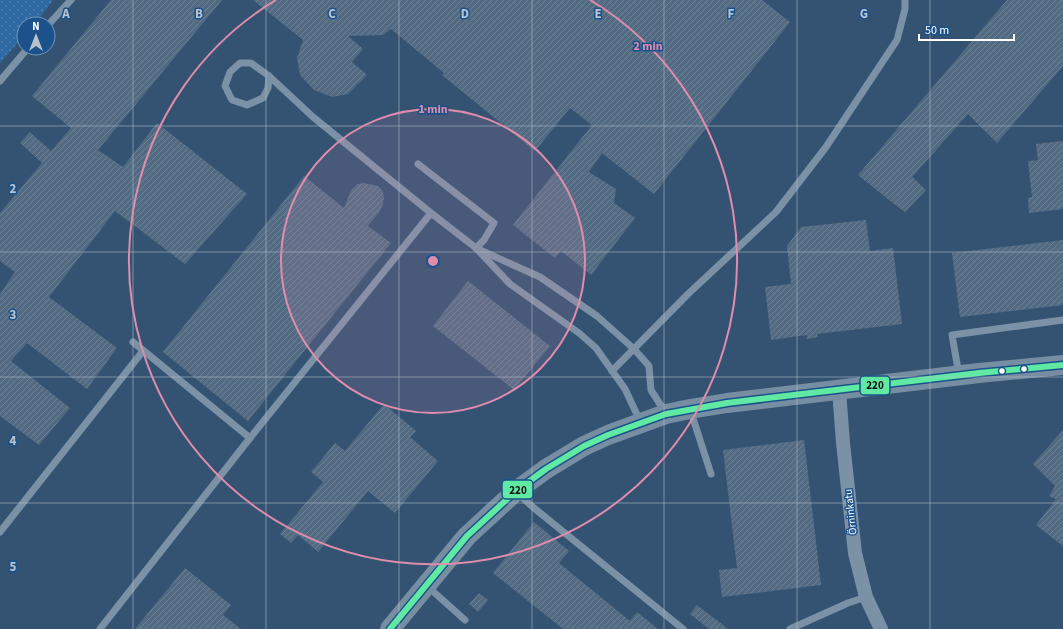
<svg xmlns="http://www.w3.org/2000/svg" width="1063" height="629" font-family="'Source Sans 3',sans-serif">
	<defs>
		<pattern id="park-dots" width="8" height="8" patternUnits="userSpaceOnUse"><rect width="8" height="8" fill="#2f69a2"/><path d="M2 2h.1M6 6h.1" fill="none" stroke="#4e80b0" stroke-width="1.8" stroke-linecap="round"/></pattern>
		<pattern id="building-hatch" width="6" height="6" patternUnits="userSpaceOnUse"><rect width="6" height="6" fill="#526b83"/><path d="M-1 1l2-2M0 6l6-6M5 7l2-2" fill="none" stroke="#6c8196"/></pattern>
	</defs>
	<rect width="100%" height="100%" fill="#345372"/>
	<path fill="url(#park-dots)" d="M0,0H53L35,24H24V36L0,63Z"/>
	<g fill="url(#building-hatch)">
		<path d="M111,0H222L98,150L123,167L157,123L247,194L185,264L115,211L49,297L117,348L87,389L27,343L11,361L70,408L39,445L0,416V294L15,272L0,261V213L42,163L20,143L30,132L51,151L71,128L32,96Z"/>
		<path d="M253,0H762L790,22L654,194L602,153L589,172L616,189L614,203L635,218L591,275L561,251L555,258L513,225L592,125L570,108L535,151L442,75L444,73L391,29L383,35L348,36L363,49L352,62L367,75L348,94L332,97L314,90L300,75L297,58L303,40Z"/>
		<path d="M1007,0H1063V66L997,143L968,114L912,177L926,190L905,212L889,200L858,175Z"/>
		<path d="M1063,141V209L1029,213L1028,198L1032,197L1028,161L1038,160L1036,144Z"/>
		<path d="M304,176L344,208L351,190L358,184L364,183L378,186L383,192L384,198L383,204L380,211L368,226L391,243L248,421L163,352Z"/>
		<path d="M866,220L870,251L893,248L902,324L817,334L818,337L807,339V335L771,340L765,287L791,284L787,246L801,227Z"/>
		<path d="M1063,240V305L960,317L952,253Z"/>
		<path d="M468,281L550,346L514,390L433,326Z"/>
		<path d="M384,404L416,431L410,437L438,461L395,513L368,491L318,552L298,535L291,543L280,534L323,482L311,472L335,443L345,451Z"/>
		<path d="M1063,430V546L1036,525L1056,499L1049,496L1055,486L1033,464Z"/>
		<path d="M804,440L821,585L722,597L719,570L737,568L723,450Z"/>
		<path d="M534,522L569,551L559,563L630,621L637,612L658,629H563L493,573Z"/>
		<path d="M185,568L231,605L223,615L241,629H135Z"/>
		<path d="M479,593L488,600L478,612L469,604Z"/>
		<path d="M697,605L728,629H709L690,614Z"/>
	</g>
	<g fill="none" stroke-linecap="round" stroke-linejoin="round">
		<g stroke="#7b91a6" stroke-width="7">
			<path d="M48,25L71,0"/>
			<path d="M240,63H251L269,76L268,88L263,98L247,105L232,100L225,86L230,72Z"/>
			<path d="M269,76L313,117L431,213L476,248L510,284L579,333L596,348L625,389L640,421"/>
			<path d="M0,81L28,48"/>
			<path d="M418,164L494,223L484,240L476,248"/>
			<path d="M480,250L540,277L597,316L634,349L649,366L651,390L665,412"/>
			<path d="M133,342L250,438"/>
			<path d="M612,371L688,294L776,212L826,147L897,40L905,9V0"/>
			<path d="M959,375L952,335L1063,320"/>
			<path d="M690,409L711,474"/>
			<path d="M516,492L534,508L683,629"/>
			<path d="M0,532L143,351"/>
			<path d="M427,586L465,620"/>
			<path d="M100,629L250,438L431,213"/>
			<path d="M790,629L848,603L866,597"/>
		</g>
		<path stroke="#7b91a6" stroke-width="14" d="M839,390L843,443L855,553L866,597L881,629"/>
		<path stroke="#778da2" stroke-width="20" d="M390,629L467,536L516,491L546,469L584,446L608,435L641,423L666,414L690,409L727,403L979,373L1063,365"/>
		<defs>
			<path id="bus-1" d="M390,629L467,536L516,491L546,469L584,446L608,435L666,414L727,403L979,373L1063,365"/>
		</defs>
		<use href="#bus-1" stroke="#1b528b" stroke-width="9"/>
		<use href="#bus-1" stroke="#60e9a3" stroke-width="6"/>
	</g>
	<path fill="none" stroke="#b8c3ce" stroke-width="1" stroke-opacity="0.55" d="M133,0V629M266,0V629M399,0V629M532,0V629M664,0V629M797,0V629M930,0V629M0,126H1063M0,252H1063M0,377H1063M0,503H1063"/>
	<circle cx="433" cy="261" r="152" fill="#e08cad" fill-opacity=".12"/>
	<g fill="none" stroke="#e08cad" stroke-width="2">
		<circle cx="433" cy="261" r="152"/>
		<path d="M590 0A304 304 0 1 1 276 0"/>
	</g>
	<g fill="#fff" stroke="#1b528b" stroke-width="1.5">
		<circle cx="1024" cy="369" r="3.5"/>
		<circle cx="1002" cy="371" r="3.5"/>
	</g>
	<g text-anchor="middle" stroke-width="3" stroke-linejoin="round" paint-order="stroke">
		<g font-size="11" fill="#fff" stroke="#1b528b">
			<text transform="translate(850 512) rotate(-96)" y="4">Örninkatu</text>
		</g>
	</g>
	<g font-size="13" text-anchor="middle" font-weight="bold" fill="#b8c3ce" stroke="#1b528b" stroke-width="3" stroke-linejoin="round" paint-order="stroke">
		<text x="66" y="18">A</text>
		<text x="199" y="18">B</text>
		<text x="332" y="18">C</text>
		<text x="465" y="18">D</text>
		<text x="598" y="18">E</text>
		<text x="731" y="18">F</text>
		<text x="864" y="18">G</text>
		<text x="13" y="193">2</text>
		<text x="13" y="319">3</text>
		<text x="13" y="445">4</text>
		<text x="13" y="571">5</text>
	</g>
	<circle cx="433" cy="261" r="6" fill="#e08cad" stroke="#1b528b" stroke-width="2"/>
	<g font-size="12" text-anchor="middle" font-weight="bold" fill="#e08cad" stroke="#1b528b" stroke-width="3" stroke-linejoin="round" paint-order="stroke">
		<text x="648" y="50">2 min</text>
		<text x="433" y="113">1 min</text>
	</g>
	<g stroke="#1b528b" stroke-width="1.5">
		<rect x="860" y="376" width="30" height="19" rx="4" fill="#60e9a3"/>
		<rect x="502" y="480" width="31" height="19" rx="4" fill="#60e9a3"/>
	</g>
	<g font-size="11" text-anchor="middle" font-weight="bold" fill="#111">
		<text x="875" y="389">220</text>
		<text x="518" y="494">220</text>
	</g>
	<g transform="translate(36 36)"><circle r="19" fill="#1b528b" stroke="#7697b9"/>
	<path d="M0-3L7 15L0 10L-7 15Z" fill="#b8c3ce"/>
	<text y="-6" font-size="11" font-weight="bold" text-anchor="middle" fill="#ffffff">N</text>
	</g>
	<path d="M919 34v6h95v-6" fill="none" stroke="#ffffff" stroke-width="2"/>
	<text x="925" y="34" font-size="12" fill="#ffffff" stroke="#1b528b" stroke-width="3" paint-order="stroke">50 m</text>
</svg>
